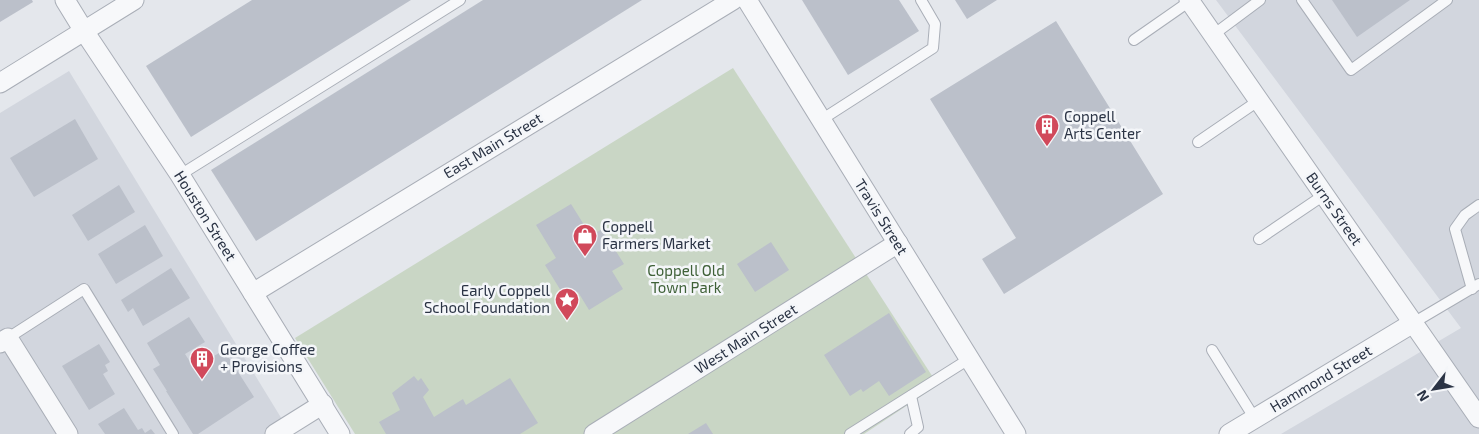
<svg xmlns="http://www.w3.org/2000/svg" width="1479" height="434" font-family="'Exo 2',sans-serif">
	<rect width="100%" height="100%" fill="#e4e7ec"/>
	<g fill="#d2d6de">
		<path d="M1216,0H1479V434H1281L1461,328Z"/>
		<path d="M69,71L291,434H0V113Z"/>
	</g>
	<path fill="#c9d6c5" d="M733,68L938,385L864,434H355L295,338Z"/>
	<g fill="#bbc0ca">
		<path d="M0,0H32L33,2L0,22Z"/>
		<path d="M252,0H411L191,137L146,66Z"/>
		<path d="M483,0H642L256,241L211,170Z"/>
		<path d="M802,0H899L919,31L848,75Z"/>
		<path d="M955,0H997L967,19Z"/>
		<path d="M1332,0H1410L1357,37Z"/>
		<path d="M1056,21L1163,194L1004,294L982,259L1016,238L930,99Z"/>
		<path d="M75,119L98,159L34,197L10,158Z"/>
		<path d="M119,185L135,212L88,241L72,215Z"/>
		<path d="M571,204L591,236L602,229L624,264L612,271L623,289L589,310L578,292L566,299L545,265L556,258L536,225Z"/>
		<path d="M145,225L163,256L116,284L98,254Z"/>
		<path d="M771,242L789,270L755,292L737,264Z"/>
		<path d="M171,268L190,298L143,326L133,308L128,312L121,300Z"/>
		<path d="M889,313L926,372L889,396L879,381L863,392L861,389L850,396L824,355Z"/>
		<path d="M189,317L205,342L185,354L194,368L224,350L254,397L198,434H193L166,391H167L153,369L160,365L147,343Z"/>
		<path d="M99,344L110,362L105,365L108,371L103,374L115,394L89,410L62,366Z"/>
		<path d="M414,376L418,381L421,378L429,390L423,397L434,417L463,399L466,405L510,378L538,423L520,434H386L379,422L400,410L392,393Z"/>
		<path d="M124,408L138,430L142,428L145,433L151,429L155,434H105L98,424Z"/>
		<path d="M706,423L713,434H688Z"/>
	</g>
	<g fill="none" stroke-linecap="round" stroke-linejoin="round">
		<defs>
			<g id="service">
				<path d="M1302,0L1351,70L1447,0"/>
				<path d="M1213,35L1260,0"/>
				<path d="M1134,40L1190,1"/>
				<path d="M821,120L933,48L935,24L921,0"/>
				<path d="M1198,142L1258,101"/>
				<path d="M180,175L460,0"/>
				<path d="M1259,239L1324,195"/>
				<path d="M1472,289L1455,229L1465,215L1479,205"/>
				<path d="M1413,323L1479,284"/>
				<path d="M8,338L84,289L173,434"/>
				<path d="M1212,350L1255,419"/>
				<path d="M850,434L969,359"/>
				<path d="M910,434L918,427L911,396"/>
			</g>
			<g id="minor">
				<path d="M65,0L84,31L180,175L340,434"/>
				<path d="M747,0L1016,434"/>
				<path d="M1189,0L1479,418"/>
				<path d="M0,83L134,0"/>
				<path d="M253,293L733,0"/>
				<path d="M0,343L8,338L68,434"/>
				<path d="M275,434L323,404"/>
				<path d="M594,434L898,243"/>
				<path d="M1229,434L1413,323"/>
			</g>
		</defs>
		<use href="#service" stroke="#a9aeb7" stroke-width="12"/>
		<use href="#minor" stroke="#a9aeb7" stroke-width="21"/>
		<use href="#service" stroke="#f7f8fa" stroke-width="10"/>
		<use href="#minor" stroke="#f7f8fa" stroke-width="19"/>
	</g>
	<defs>
		<symbol id="building-pin" viewBox="-11 -11 22 30"><path d="M0 17L-7.5 6A9.5 9.5 0 1 1 7.5 6Z" fill="#d1495b" stroke="#f4f6f9"/><path d="M-4-6H4V6H1V3H-1V6H-4ZM-2.5-4.3h1.7v1.8h-1.7ZM.8-4.3h1.7v1.8H.8ZM-2.5-1h1.7V.8h-1.7ZM.8-1h1.7V.8H.8Z" fill="#fff"/></symbol>
		<symbol id="shop-pin" viewBox="-11 -11 22 30"><path d="M0 17L-7.5 6A9.5 9.5 0 1 1 7.5 6Z" fill="#d1495b" stroke="#f4f6f9"/><path d="M-5-2.5h2.3a2.7 3.5 0 0 1 5.4 0H5L5.5 6h-11ZM-1.5-2.5h3a1.5 2.3 0 0 0-3 0Z" fill="#fff"/></symbol>
		<symbol id="sight-pin" viewBox="-11 -11 22 30"><path d="M0 17L-7.5 6A9.5 9.5 0 1 1 7.5 6Z" fill="#d1495b" stroke="#f4f6f9"/><path d="M0-6L1.8-2.2L6-1.7L2.9 1.2L3.7 5.4L0 3.3L-3.7 5.4L-2.9 1.2L-6-1.7L-1.8-2.2Z" fill="#fff"/></symbol>
	</defs>
	<g fill-rule="evenodd">
		<use href="#building-pin" x="1033" y="112" width="28" height="38"/>
		<use href="#shop-pin" x="571" y="222" width="28" height="38"/>
		<use href="#sight-pin" x="553" y="286" width="28" height="38"/>
		<use href="#building-pin" x="188" y="345" width="28" height="38"/>
	</g>
	<g text-anchor="middle" stroke-width="5" stroke-linejoin="round" paint-order="stroke">
		<g font-size="15" fill="#2b3445" stroke="#f4f6f9" text-anchor="start">
			<text x="1064" y="122">Coppell<tspan x="1064" dy="17">Arts Center</tspan></text>
			<text x="602" y="232">Coppell<tspan x="602" dy="17">Farmers Market</tspan></text>
			<text x="550" y="296" text-anchor="end">Early Coppell<tspan x="550" dy="17">School Foundation</tspan></text>
			<text x="220" y="355">George Coffee<tspan x="220" dy="17">+ Provisions</tspan></text>
		</g>
		<g font-size="15" fill="#2b3445" stroke="#f4f6f9">
			<text transform="translate(493 146) rotate(-31)" y="5">East Main Street</text>
			<text transform="translate(1334 209) rotate(55)" y="5">Burns Street</text>
			<text transform="translate(205 216) rotate(58)" y="5">Houston Street</text>
			<text transform="translate(881 217) rotate(58)" y="5">Travis Street</text>
			<text transform="translate(746 339) rotate(-32)" y="5">West Main Street</text>
			<text transform="translate(1321 379) rotate(-31)" y="5">Hammond Street</text>
		</g>
		<g font-size="15" fill="#3f6138" stroke="#f4f6f9">
			<text x="686" y="276">Coppell Old<tspan x="686" dy="17">Town Park</tspan></text>
		</g>
	</g>
	<g transform="translate(1434 389) rotate(239)" stroke="#f4f6f9" stroke-width="4" paint-order="stroke">
	<path d="M0-4L9 19L0 12L-9 19Z" fill="#2b3445"/>
	<text y="-8" font-size="14" font-weight="bold" text-anchor="middle" fill="#2b3445">N</text>
	</g>
</svg>
